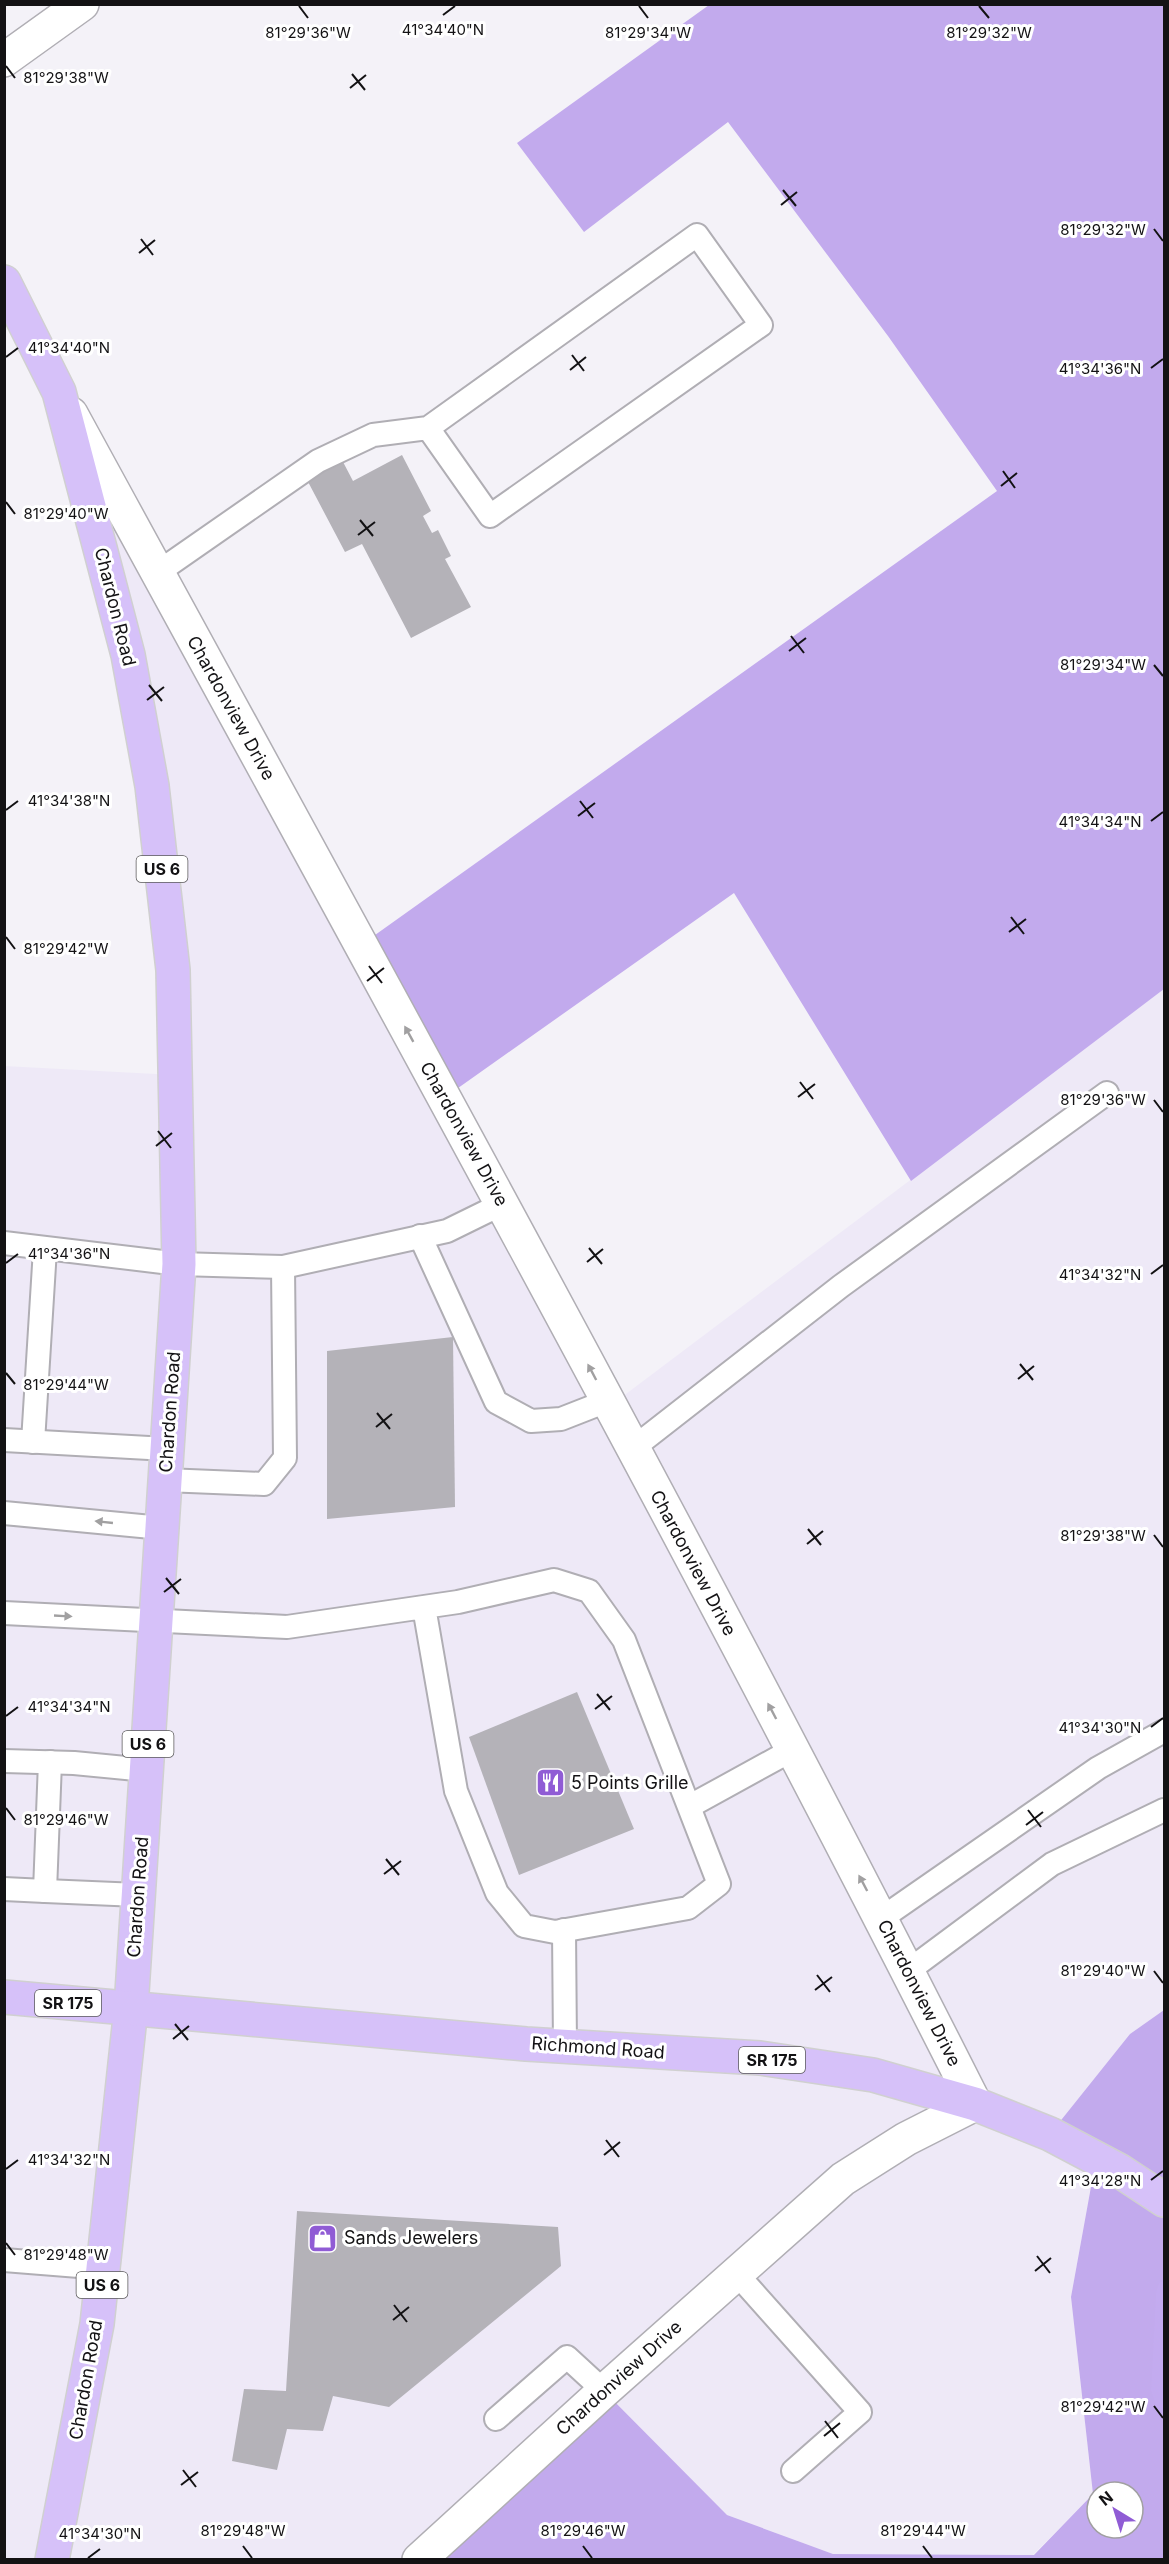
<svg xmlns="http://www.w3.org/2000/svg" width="1169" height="2564" font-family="Inter,sans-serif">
	<rect width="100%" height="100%" fill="#f4f2f8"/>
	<path fill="#eee9f7" d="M59,392L610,1406L1164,989V2010L1130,2034L1096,2158L1071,2297L1093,2494L1033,2555L833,2554L727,2515L604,2391L419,2559H5L4,1066L175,1075L152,786Z"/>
	<g fill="#c2aaed" fill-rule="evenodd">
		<path d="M709,5H1164V989L911,1181L734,893L444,1098L361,945L997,491L888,336L728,122L584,232L517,143Z"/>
		<path d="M1164,2010V2559L419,2560L604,2391L727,2515L833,2554L1034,2555L1093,2494L1071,2297L1096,2159L1050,2134L1130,2034ZM1097,2492H1133V2528H1097Z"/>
	</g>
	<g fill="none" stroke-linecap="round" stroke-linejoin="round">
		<path stroke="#c3abef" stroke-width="12" d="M1164,2287L1162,2294L1157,2390L1164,2411"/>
	</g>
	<g fill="#b4b2b8">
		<path d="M402,455L431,511L423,516L432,533L438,530L451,556L445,559L471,607L411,638L362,544L345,552L306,478L342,460L353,481Z"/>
		<path d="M453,1337L455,1507L327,1519V1351Z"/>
		<path d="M577,1692L634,1829L519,1875L469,1737Z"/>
		<path d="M297,2211L558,2227L561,2266L389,2407L333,2396L323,2431L287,2429L277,2470L232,2461L244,2389L286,2391Z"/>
	</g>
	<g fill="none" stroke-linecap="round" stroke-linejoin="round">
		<defs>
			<g id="lane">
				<path d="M157,573L318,461L373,435L428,428L490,516L761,325L697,235L428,428"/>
				<path d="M420,1236L496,1402L531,1421L561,1419L607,1401"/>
				<path d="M4,1243L179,1264L283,1267L285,1458L264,1484L165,1480"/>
				<path d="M283,1267L447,1231L502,1204"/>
				<path d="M4,1440L167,1449"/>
				<path d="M33,1442L45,1249"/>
				<path d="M632,1449L841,1286L1107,1093"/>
				<path d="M4,1513L162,1528"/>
				<path d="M4,1613L287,1627L458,1602L554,1580L589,1591L624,1640L719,1884L688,1908L555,1932L524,1926L497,1893L456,1791L424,1607"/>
				<path d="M4,1761L74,1763L146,1770"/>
				<path d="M690,1806L792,1750"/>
				<path d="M4,1889L45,1891L50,1762"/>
				<path d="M45,1891L138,1895"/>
				<path d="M882,1918L1098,1768L1164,1731"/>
				<path d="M564,1930L565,2046"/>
				<path d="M908,1971L1052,1864L1164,1810"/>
				<path d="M4,2260L104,2268"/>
				<path d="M736,2273L860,2412L793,2471"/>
				<path d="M496,2419L567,2357L604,2391"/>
			</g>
			<path id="street" d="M4,60L82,4"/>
			<path id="secondary" d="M71,414C377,975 687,1534 975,2104L906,2139L843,2179L604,2391L419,2560"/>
			<g id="primary">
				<path d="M4,282L59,392L128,655L152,786L173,970L179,1264L131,2008L97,2324L52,2560"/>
				<path d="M4,1997L526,2044L760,2058L873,2075L975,2104L1050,2134L1120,2171L1164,2200"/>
			</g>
		</defs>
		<use href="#lane" stroke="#b0aeb4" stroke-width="26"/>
		<use href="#street" stroke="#b0aeb4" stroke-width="36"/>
		<use href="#secondary" stroke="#b0aeb4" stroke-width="36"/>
		<use href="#primary" stroke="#d0d0d0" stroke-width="36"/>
		<use href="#lane" stroke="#fff" stroke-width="22"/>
		<use href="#street" stroke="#fff" stroke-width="33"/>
		<use href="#secondary" stroke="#fff" stroke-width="33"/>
		<use href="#primary" stroke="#d6c1f9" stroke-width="33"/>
	</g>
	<defs><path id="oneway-solid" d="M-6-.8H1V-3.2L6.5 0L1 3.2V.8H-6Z" transform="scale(1.5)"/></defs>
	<g fill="#a1a0a1">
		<use href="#oneway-solid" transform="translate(409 1034) rotate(-119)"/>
		<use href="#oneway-solid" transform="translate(592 1372) rotate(-118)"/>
		<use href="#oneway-solid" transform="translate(104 1522) rotate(-174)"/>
		<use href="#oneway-solid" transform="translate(63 1616) rotate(3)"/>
		<use href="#oneway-solid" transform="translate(772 1711) rotate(-118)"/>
		<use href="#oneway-solid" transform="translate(863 1883) rotate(-118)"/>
	</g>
	<path fill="none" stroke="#131214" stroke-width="2" d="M299,6L308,18M639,6L648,18M979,6L989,18M443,15L455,6M6,66L15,78M352,74L365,90M350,88L366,75M783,190L796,206M781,205L797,192M1154,229L1163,241M141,239L153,255M139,253L155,240M572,355L584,371M6,357L18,348M1151,368L1163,359M570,370L586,357M1003,471L1015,488M1001,486L1017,473M6,502L15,514M360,520L373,536M358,535L375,522M791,636L804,653M789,651L806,638M1154,665L1163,676M149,685L162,701M147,700L164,687M580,801L593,818M6,810L18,801M578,816L595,803M1151,821L1163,812M1011,917L1024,934M1009,932L1026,919M6,937L15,949M369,966L382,983M367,981L384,968M800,1082L813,1099M798,1097L815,1084M1154,1100L1163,1112M158,1131L171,1148M156,1146L172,1133M589,1248L602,1264M587,1262L603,1249M6,1263L18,1254M1151,1274L1163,1265M1020,1364L1033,1380M6,1373L15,1384M1018,1379L1034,1366M377,1413L390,1429M376,1427L392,1414M808,1529L821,1545M1154,1535L1163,1547M807,1544L823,1531M166,1578L179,1594M164,1592L181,1579M597,1694L610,1710M595,1709L612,1696M6,1716L18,1707M1151,1727L1163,1718M6,1808L15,1820M1028,1810L1041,1827M1026,1825L1043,1812M386,1859L399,1875M384,1874L401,1861M1154,1971L1163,1983M817,1975L830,1992M815,1990L832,1977M175,2024L188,2040M173,2039L189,2026M606,2140L619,2157M604,2155L620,2142M6,2169L18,2160M1151,2180L1163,2171M6,2243L15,2255M1037,2256L1050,2273M1035,2271L1051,2258M394,2305L407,2322M393,2320L409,2307M1154,2406L1163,2418M825,2421L838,2438M824,2436L840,2423M183,2470L196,2487M181,2485L198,2472M243,2546L252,2558M583,2546L592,2558M923,2546L932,2558M88,2558L100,2549"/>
	<defs>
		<symbol id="restaurant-square" viewBox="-11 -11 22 22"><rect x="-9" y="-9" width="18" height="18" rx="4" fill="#905cd5" stroke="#fff"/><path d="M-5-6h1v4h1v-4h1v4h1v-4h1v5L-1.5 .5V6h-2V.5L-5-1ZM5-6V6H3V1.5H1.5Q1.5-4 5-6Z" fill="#fff"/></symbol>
		<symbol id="shop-square" viewBox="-11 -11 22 22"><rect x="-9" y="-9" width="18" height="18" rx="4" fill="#905cd5" stroke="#fff"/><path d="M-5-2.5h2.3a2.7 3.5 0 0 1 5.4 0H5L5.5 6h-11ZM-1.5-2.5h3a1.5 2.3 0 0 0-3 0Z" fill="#fff"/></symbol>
	</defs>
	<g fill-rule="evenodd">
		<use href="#restaurant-square" x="534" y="1766" width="33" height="33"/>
		<use href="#shop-square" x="306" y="2222" width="33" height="33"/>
	</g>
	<g text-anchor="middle" stroke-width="6" stroke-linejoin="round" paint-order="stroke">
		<g fill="#fff" stroke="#5a595a" stroke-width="1.5">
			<rect x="136.5" y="856" width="51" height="26" rx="4.5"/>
			<rect x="122.5" y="1731" width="51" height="26" rx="4.5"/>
			<rect x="35" y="1990" width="66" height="26" rx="4.5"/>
			<rect x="739" y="2047" width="66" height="26" rx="4.5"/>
			<rect x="76.5" y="2272" width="51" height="26" rx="4.5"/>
		</g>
		<g font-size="16" font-weight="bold" fill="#131214">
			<text x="162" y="875">US 6</text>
			<text x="148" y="1750">US 6</text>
			<text x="68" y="2009">SR 175</text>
			<text x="772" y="2066">SR 175</text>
			<text x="102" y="2291">US 6</text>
		</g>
		<g font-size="18" fill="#131214" stroke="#fff">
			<text transform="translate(115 607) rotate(76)" y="6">Chardon Road</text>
			<text transform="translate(231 708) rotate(61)" y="6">Chardonview Drive</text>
			<text transform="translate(464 1134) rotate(61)" y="6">Chardonview Drive</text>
			<text transform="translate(170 1412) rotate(-86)" y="6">Chardon Road</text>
			<text transform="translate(693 1563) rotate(62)" y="6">Chardonview Drive</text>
			<text transform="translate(138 1897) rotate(-86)" y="6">Chardon Road</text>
			<text transform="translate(919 1993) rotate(63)" y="6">Chardonview Drive</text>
			<text transform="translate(598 2048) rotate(4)" y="6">Richmond Road</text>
			<text transform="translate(619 2378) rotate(-42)" y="6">Chardonview Drive</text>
			<text transform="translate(86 2380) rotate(-80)" y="6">Chardon Road</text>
		</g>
		<g font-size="18" fill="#131214" stroke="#fff" text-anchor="start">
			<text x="571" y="1789">5 Points Grille</text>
			<text x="344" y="2244">Sands Jewelers</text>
		</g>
	</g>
	<g font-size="15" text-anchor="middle" fill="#131214" stroke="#fff" stroke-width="6" stroke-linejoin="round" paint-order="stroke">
		<text x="443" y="35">41°34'40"N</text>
		<text x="308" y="38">81°29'36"W</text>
		<text x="648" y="38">81°29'34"W</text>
		<text x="989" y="38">81°29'32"W</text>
		<text x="66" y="83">81°29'38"W</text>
		<text x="1103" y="235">81°29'32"W</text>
		<text x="69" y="353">41°34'40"N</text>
		<text x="1100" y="374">41°34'36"N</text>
		<text x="66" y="519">81°29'40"W</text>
		<text x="1103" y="670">81°29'34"W</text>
		<text x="69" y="806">41°34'38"N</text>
		<text x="1100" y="827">41°34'34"N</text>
		<text x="66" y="954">81°29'42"W</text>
		<text x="1103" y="1105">81°29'36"W</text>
		<text x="69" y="1259">41°34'36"N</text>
		<text x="1100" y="1280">41°34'32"N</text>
		<text x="66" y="1390">81°29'44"W</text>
		<text x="1103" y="1541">81°29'38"W</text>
		<text x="69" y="1712">41°34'34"N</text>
		<text x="1100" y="1733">41°34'30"N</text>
		<text x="66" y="1825">81°29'46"W</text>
		<text x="1103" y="1976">81°29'40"W</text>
		<text x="69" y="2165">41°34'32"N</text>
		<text x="1100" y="2186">41°34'28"N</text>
		<text x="66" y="2260">81°29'48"W</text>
		<text x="1103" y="2412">81°29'42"W</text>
		<text x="243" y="2536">81°29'48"W</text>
		<text x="583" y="2536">81°29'46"W</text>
		<text x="923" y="2536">81°29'44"W</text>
		<text x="100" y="2539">41°34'30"N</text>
	</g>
	<rect width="1169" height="2564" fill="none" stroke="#131214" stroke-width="12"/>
	<g transform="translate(1115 2510) rotate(322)"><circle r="28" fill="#ffffff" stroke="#a1a0a1" stroke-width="1.5"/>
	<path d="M0-4.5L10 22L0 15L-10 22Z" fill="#905cd5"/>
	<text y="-9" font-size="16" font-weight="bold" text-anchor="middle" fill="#131214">N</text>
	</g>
</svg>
